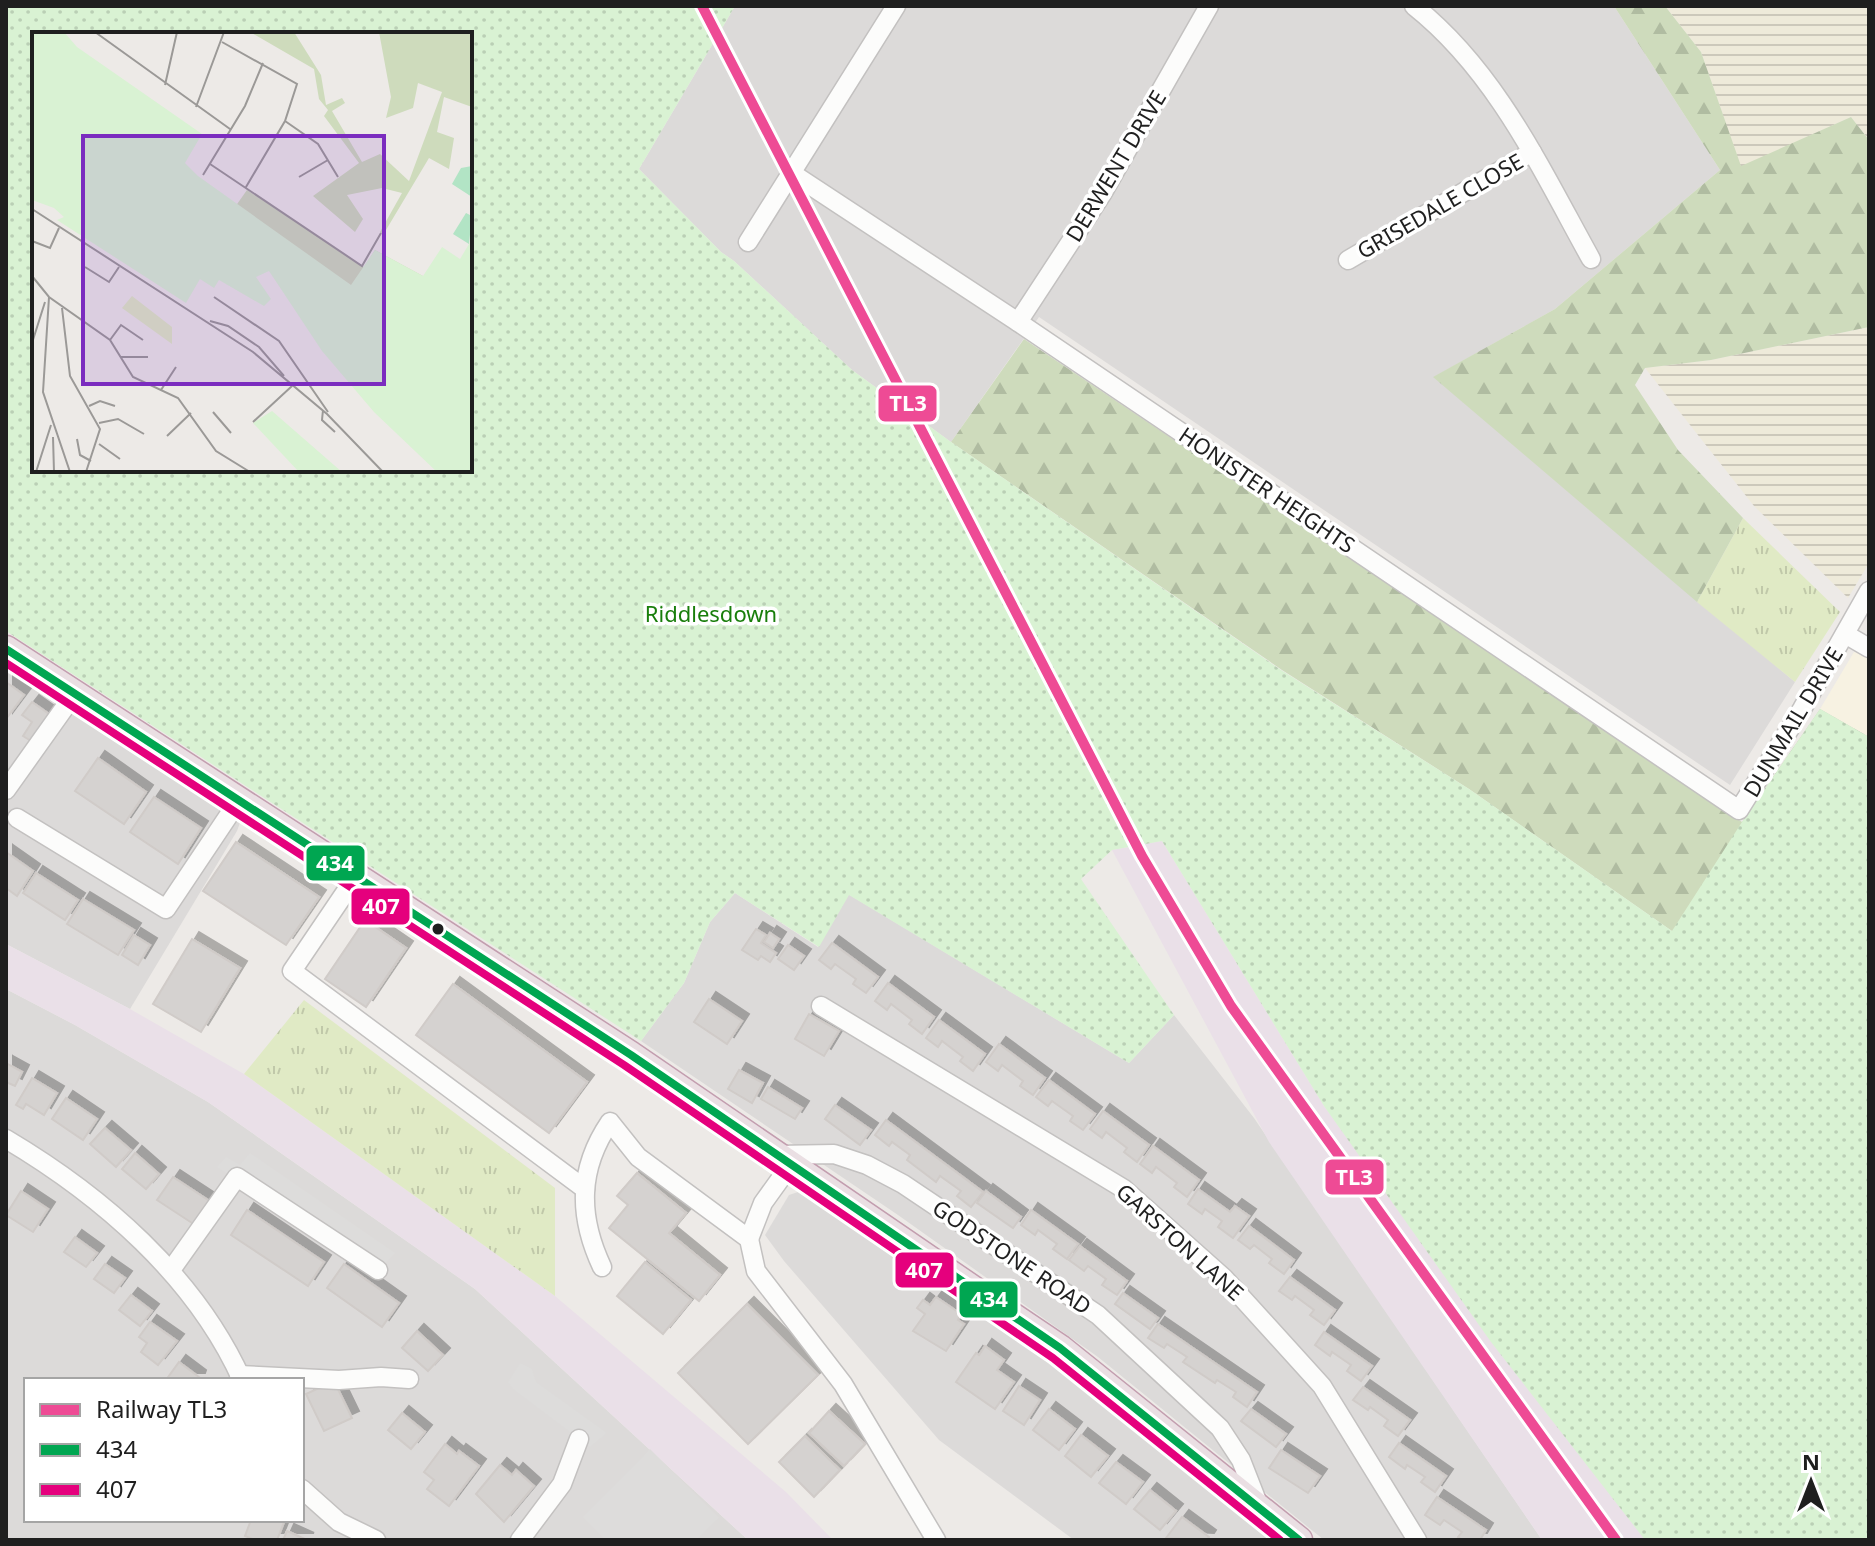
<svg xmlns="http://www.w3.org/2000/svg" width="1875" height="1546" font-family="'Noto Sans',sans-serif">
	<defs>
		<pattern id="farmland-rules" width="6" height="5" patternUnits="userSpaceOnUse" patternTransform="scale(2)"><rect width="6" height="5" fill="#eeeada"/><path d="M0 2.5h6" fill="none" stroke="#ccc8bb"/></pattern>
		<pattern id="grass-tufts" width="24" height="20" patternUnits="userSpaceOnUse" patternTransform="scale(2)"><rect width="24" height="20" fill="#e0eac5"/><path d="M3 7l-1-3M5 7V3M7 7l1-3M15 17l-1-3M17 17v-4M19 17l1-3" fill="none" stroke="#c0c8a9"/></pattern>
		<pattern id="forest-firs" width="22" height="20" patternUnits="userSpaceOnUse" patternTransform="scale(2)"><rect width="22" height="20" fill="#cedbbc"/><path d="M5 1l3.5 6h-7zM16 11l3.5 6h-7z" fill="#b0bca1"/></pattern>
		<pattern id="park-dots" width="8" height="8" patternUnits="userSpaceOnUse" patternTransform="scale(2)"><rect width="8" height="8" fill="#d9f2d3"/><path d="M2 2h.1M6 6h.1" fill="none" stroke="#bacfb5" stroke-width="1.8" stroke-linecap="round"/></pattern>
		<filter id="shadow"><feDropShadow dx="7" dy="-7" stdDeviation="0" flood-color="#0004"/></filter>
	</defs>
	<rect width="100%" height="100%" fill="#edeae7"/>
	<g fill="#dcdad9" fill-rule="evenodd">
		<path d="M735,6H1614L1720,170L1555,309L1434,377L1795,682L1730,785L1039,317L951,442L852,370L734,261L721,252L639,169Z"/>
		<path d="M6,672L241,820L237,831L130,1009L6,944Z"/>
		<path d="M735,893L818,947L848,894L1129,1063L1174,1015L1254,1118L1542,1540H1324L1098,1357L898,1215L641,1041L684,983L710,922Z"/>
		<path d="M6,989L75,1025L208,1102L475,1289L748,1540H6ZM26,1380H302V1520H26Z"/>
		<path d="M804,1190L1097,1397L1278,1540H1074L939,1440L784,1261L765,1235L789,1195Z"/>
	</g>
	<path fill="#f7f2e2" d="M1854,652L1869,657V737L1820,709Z"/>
	<g fill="#eae0e8">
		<path d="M1162,841L1324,1106L1646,1540H1542L1269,1142L1112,850Z"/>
		<path d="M6,944L130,1009L244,1074L555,1296L786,1492L833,1540H748L475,1289L208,1102L75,1025L6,989Z"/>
	</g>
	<g fill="url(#farmland-rules)">
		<path d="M1665,6H1869V140L1851,117L1741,167L1701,52Z"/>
		<path d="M1869,327V563L1848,598L1754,506L1645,368L1711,360Z"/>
	</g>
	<g fill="url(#grass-tufts)">
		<path d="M1743,518L1840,612L1795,682L1697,602Z"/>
		<path d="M304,1000L555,1188V1296L244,1074Z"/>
	</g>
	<g fill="url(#forest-firs)">
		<path d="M1614,6H1665L1701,52L1741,166L1851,117L1869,140V327L1711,360L1645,368L1635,385L1678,450L1743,518L1697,602L1433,377L1555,309L1720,170Z"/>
		<path d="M1024,339L1742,822L1820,709L1869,737L1779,1006L1469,789L1282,670L951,442Z"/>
	</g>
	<path fill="url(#park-dots)" fill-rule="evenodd" d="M6,6H735L639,169L721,252L734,261L852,370L951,442L1281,670L1469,789L1672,931L1742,822L1820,709L1869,737V1540H1645L1491,1342L1324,1106L1162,841L1112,850L1081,879L1174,1015L1129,1063L849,895L819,947L735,893L710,922L684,983L641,1041L6,631ZM34,34H470V470H34Z"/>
	<g fill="#dddcdb">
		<path d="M250,1153L395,1253L378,1270L217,1167L226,1157L240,1165Z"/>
		<path d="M520,1363L532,1369L536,1382L607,1433L590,1447L513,1389L508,1382Z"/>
		<path d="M650,1449L719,1518L696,1540H606L583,1517Z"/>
	</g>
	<g fill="#d5d2d0" stroke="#d0cbc8" stroke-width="2" filter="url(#shadow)">
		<path d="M6,682L24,695L6,719Z"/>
		<path d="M32,702L49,714L31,741L23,736L32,722L22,715Z"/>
		<path d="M98,758L146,792L124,824L75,791Z"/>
		<path d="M154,797L201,828L178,864L130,832Z"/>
		<path d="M236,842L319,897L286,945L203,891Z"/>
		<path d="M6,852L33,871L17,896L6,888Z"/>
		<path d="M36,873L78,900L65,920L23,893Z"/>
		<path d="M83,899L134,930L118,955L67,924Z"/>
		<path d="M365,920L406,948L366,1007L325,979Z"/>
		<path d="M756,929L766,935L761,943L776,953L770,962L761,956L758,960L742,950Z"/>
		<path d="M770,933L779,939L773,948L764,942Z"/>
		<path d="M134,935L150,945L138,965L122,955Z"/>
		<path d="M192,939L240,968L201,1032L153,1004Z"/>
		<path d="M832,943L878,977L866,993L853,984L856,979L835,964L831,969L819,960Z"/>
		<path d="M788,945L804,956L794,970L778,959Z"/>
		<path d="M888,983L934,1017L922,1034L909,1024L912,1020L891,1004L887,1010L875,1001Z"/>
		<path d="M453,984L587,1082L549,1133L416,1035Z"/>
		<path d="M709,999L742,1021L727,1044L694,1022Z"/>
		<path d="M809,1014L839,1031L824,1056L795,1039Z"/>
		<path d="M939,1020L985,1054L973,1071L960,1061L963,1057L942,1041L938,1047L926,1038Z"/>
		<path d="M999,1044L1045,1078L1033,1095L1020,1086L1023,1081L1002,1065L998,1071L986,1062Z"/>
		<path d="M6,1063L22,1072L15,1086L6,1082Z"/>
		<path d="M739,1070L763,1083L752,1103L728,1089Z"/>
		<path d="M32,1078L57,1093L44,1115L26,1104L23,1109L16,1105Z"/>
		<path d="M1049,1080L1095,1114L1083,1130L1070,1121L1073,1116L1052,1101L1048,1106L1036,1097Z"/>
		<path d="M768,1087L802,1108L795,1119L761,1099Z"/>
		<path d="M66,1098L97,1119L83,1140L52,1119Z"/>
		<path d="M835,1105L871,1130L860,1145L825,1119Z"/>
		<path d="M1103,1111L1149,1145L1137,1162L1124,1152L1127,1148L1106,1132L1102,1138L1090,1129Z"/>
		<path d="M886,1120L983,1192L971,1207L957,1196L961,1191L940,1176L936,1182L907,1160L910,1155L892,1142L889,1146L875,1135Z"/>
		<path d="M105,1128L131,1150L116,1167L90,1144Z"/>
		<path d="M1153,1146L1199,1180L1187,1197L1174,1187L1177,1183L1156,1167L1152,1173L1140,1164Z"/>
		<path d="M135,1153L159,1174L146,1189L122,1169Z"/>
		<path d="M637,1173L686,1213L669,1233L720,1275L699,1301L609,1228L628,1205L617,1196Z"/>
		<path d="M173,1177L211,1202L195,1225L157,1200Z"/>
		<path d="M1198,1189L1230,1212L1235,1206L1249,1216L1233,1238L1218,1227L1222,1221L1205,1209L1202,1214L1188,1204Z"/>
		<path d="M21,1191L48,1209L33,1232L6,1215Z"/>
		<path d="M986,1191L1021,1217L1013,1228L977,1203Z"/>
		<path d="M247,1210L324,1262L308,1286L231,1235Z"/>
		<path d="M1031,1210L1078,1244L1067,1259L1053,1249L1057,1244L1038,1230L1035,1235L1021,1225Z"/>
		<path d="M1249,1226L1294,1260L1284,1274L1269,1263L1272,1259L1254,1245L1250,1249L1238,1240Z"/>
		<path d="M75,1237L97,1253L86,1267L64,1252Z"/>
		<path d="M1080,1246L1127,1281L1117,1295L1102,1285L1106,1279L1088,1266L1084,1271L1069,1260Z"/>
		<path d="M645,1262L691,1300L663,1334L617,1296Z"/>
		<path d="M105,1264L125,1278L114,1293L94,1279Z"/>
		<path d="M344,1264L399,1303L382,1327L327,1288Z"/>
		<path d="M1290,1277L1335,1310L1324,1325L1310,1315L1314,1310L1295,1296L1292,1300L1279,1291Z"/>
		<path d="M1123,1293L1158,1318L1150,1329L1115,1304Z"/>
		<path d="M131,1295L152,1311L140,1326L119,1310Z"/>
		<path d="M936,1297L961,1314L958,1320L964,1324L946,1351L913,1331L925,1314L917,1308L923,1300L930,1305Z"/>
		<path d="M747,1304L818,1375L748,1444L678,1373Z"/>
		<path d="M150,1322L177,1341L158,1365L141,1352L147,1343L139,1337Z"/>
		<path d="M1158,1324L1257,1392L1247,1407L1233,1397L1236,1392L1217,1380L1215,1383L1183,1362L1187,1357L1167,1344L1164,1348L1148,1338Z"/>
		<path d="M417,1331L443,1355L428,1371L402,1348Z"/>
		<path d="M1324,1332L1372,1366L1361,1381L1347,1371L1351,1365L1332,1352L1330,1356L1315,1345Z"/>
		<path d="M985,1346L1004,1360L997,1370L1014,1382L995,1409L956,1382L976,1353L979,1355Z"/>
		<path d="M179,1362L199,1377L198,1380H166Z"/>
		<path d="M334,1381L352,1418L324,1431L306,1394Z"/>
		<path d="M1019,1386L1040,1400L1024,1425L1003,1411Z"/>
		<path d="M1363,1387L1410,1420L1398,1436L1384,1426L1388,1420L1370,1407L1368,1410L1353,1400Z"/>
		<path d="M1049,1409L1075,1429L1059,1450L1033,1430Z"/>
		<path d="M1251,1409L1286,1434L1276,1447L1241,1421Z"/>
		<path d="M829,1411L865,1444L844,1466L809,1433Z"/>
		<path d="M402,1413L425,1432L411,1449L388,1430Z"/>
		<path d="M1081,1435L1108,1456L1091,1477L1065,1456Z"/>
		<path d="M805,1436L840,1470L814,1497L779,1462Z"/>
		<path d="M1399,1443L1446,1476L1435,1492L1421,1482L1425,1477L1407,1465L1405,1469L1389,1457Z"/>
		<path d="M445,1444L457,1454L459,1451L479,1466L449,1506L427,1489L434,1480L424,1472Z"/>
		<path d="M1281,1450L1320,1476L1308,1493L1269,1468Z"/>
		<path d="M1116,1462L1143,1482L1126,1504L1099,1483Z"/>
		<path d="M500,1465L512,1475L516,1470L534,1486L504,1522L476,1494Z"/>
		<path d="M1150,1490L1176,1511L1160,1530L1134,1509Z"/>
		<path d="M1437,1497L1486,1530L1480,1540H1462L1458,1537L1462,1532L1444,1520L1440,1525L1425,1515Z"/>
		<path d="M1182,1517L1209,1537L1207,1540L1166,1538Z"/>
		<path d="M251,1520H280L284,1522L277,1540H255L245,1536Z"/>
		<path d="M287,1531L307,1540H283Z"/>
	</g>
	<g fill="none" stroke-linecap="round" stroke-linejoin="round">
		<defs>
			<g id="minor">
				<path d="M1414,6C1496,71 1541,169 1591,259"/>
				<path d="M793,174L1018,322L1739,810L1802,709L1869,591"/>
				<path d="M748,242L896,6"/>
				<path d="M1348,260L1532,152"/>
				<path d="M1018,322L1102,194L1209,6"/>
				<path d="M1845,634L1869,648"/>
				<path d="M6,790L75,693"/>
				<path d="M17,818L166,909L239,800"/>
				<path d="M355,878L292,971L585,1189"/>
				<path d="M821,1006L1124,1189L1224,1278L1322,1386L1417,1540"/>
				<path d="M6,1139C102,1196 195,1276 242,1380"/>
				<path d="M777,1155L834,1154L867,1165L903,1184L1098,1315L1220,1428L1241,1460L1259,1506"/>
				<path d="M749,1239L763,1203L791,1164"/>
				<path d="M602,1267C578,1216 578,1169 610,1122L638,1157L749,1239L756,1271L843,1384L936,1540"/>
				<path d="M171,1270L237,1177L378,1270"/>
				<path d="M239,1375L339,1380L381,1377L409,1379"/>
				<path d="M302,1489L339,1522L376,1540"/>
				<path d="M520,1540L562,1484L579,1439"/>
			</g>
			<path id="highway" d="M6,649L631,1055L1008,1313L1060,1348L1299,1540"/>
		</defs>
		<use href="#minor" stroke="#c3c1c0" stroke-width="21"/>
		<use href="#highway" stroke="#c39eaf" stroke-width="29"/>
		<use href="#minor" stroke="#fcfcfb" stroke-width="18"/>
		<use href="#highway" stroke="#eadfe3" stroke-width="26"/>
		<defs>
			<path id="bus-1" d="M6,649L631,1055L1060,1348L1299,1540"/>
			<path id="bus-2" d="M6,663L624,1065L1053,1358L1280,1540"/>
		</defs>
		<use href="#bus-1" stroke="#fff" stroke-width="14"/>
		<use href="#bus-2" stroke="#fff" stroke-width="14"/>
		<use href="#bus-1" stroke="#00a651" stroke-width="8"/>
		<use href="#bus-2" stroke="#e5007d" stroke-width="8"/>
		<defs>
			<path id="rail-1" d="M702,6L1142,856L1231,1006L1616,1540"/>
		</defs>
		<use href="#rail-1" stroke="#fff" stroke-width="16"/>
		<use href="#rail-1" stroke="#ee4b95" stroke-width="10"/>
	</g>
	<circle fill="#1f1f1f" stroke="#fff" stroke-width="3" cx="438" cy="929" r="7"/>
	<g text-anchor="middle" stroke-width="7" stroke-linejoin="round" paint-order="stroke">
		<g font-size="22" fill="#1f1f1f" stroke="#fff">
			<text transform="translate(1116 166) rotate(-59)" y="8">DERWENT DRIVE</text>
			<text transform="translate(1440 206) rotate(-30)" y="8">GRISEDALE CLOSE</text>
			<text transform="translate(1267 490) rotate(34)" y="8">HONISTER HEIGHTS</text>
			<text transform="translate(1793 722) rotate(-59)" y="8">DUNMAIL DRIVE</text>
			<text transform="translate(1180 1242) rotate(42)" y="8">GARSTON LANE</text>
			<text transform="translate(1012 1257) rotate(34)" y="8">GODSTONE ROAD</text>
		</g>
		<g font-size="22" fill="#197e0b" stroke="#fff">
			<text x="711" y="622">Riddlesdown</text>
		</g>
	</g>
	<g transform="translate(32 32)">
		<rect width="440" height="440" fill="#edeae7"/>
		<path d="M100,264L140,295V312L90,276Z" fill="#e0eac5"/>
		<path d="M218,0H262L289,43L294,73L310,66L313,71L300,79L330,130L348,122L377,149L410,60L386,51L381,76L354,86L359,65L347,0H440V75L412,65L405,100L422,106L417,137L397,126L351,203L348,200L370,161L350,156L315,163L331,187L323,200L281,164L327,131L292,84L296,78L287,67L282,37ZM215,158L332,235L343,218L391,244L336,265L203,175Z" fill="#cedbbc"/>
		<path d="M0,0H32L45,15L170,102L153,131L166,144L319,253L343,218L391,244L410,215L428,227L440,207V440H405L342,380L290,319L237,239L224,245L239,267L232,274L187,248L182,256L168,247L154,271L25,188L32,185L22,176L0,168ZM240,379L310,440H267L221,391Z" fill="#d9f2d3"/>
		<path d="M440,134V165L420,152L429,136ZM434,181L440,184L437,212L421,202Z" fill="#b2e4c5"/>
		<path fill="none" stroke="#9b9997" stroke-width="2" d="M63,0L198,97M190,10L265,52L253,89L214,155M133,53L145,0M164,75L192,0M253,89L286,112L306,145M178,132L330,234L349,201M171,143L213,74L231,31M267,145L296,128M0,177L221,320L295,382L351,440M0,209L18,216L27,196M53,235L77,250L87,235M0,244L17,265L78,308L101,345L146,366L184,419L218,440M17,265L11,360L38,440M182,265L247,309L296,380M30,276L38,344L68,397L54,440M178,289L196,294L227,315L252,344M78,308L89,293L111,308M0,311L13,270M89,325H116M129,358L144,335M57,374L68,369L83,374M291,378L290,388L303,400M181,380L199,401M221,390L260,354M67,391L86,387L112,402M135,404L159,381M21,405L22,440M45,407L48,423L59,429M67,412L88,427M4,440L19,393"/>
		<path fill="#7b2cbf" fill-opacity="0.15" stroke="#7b2cbf" stroke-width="4" d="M51,104H352V352H51Z"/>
		<rect width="440" height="440" fill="none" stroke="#1f1f1f" stroke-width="4"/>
	</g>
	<g stroke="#fff" stroke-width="3">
		<rect x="877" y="384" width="61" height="39" rx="8" fill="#ee4b95"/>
		<rect x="305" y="844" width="61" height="38" rx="8" fill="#00a651"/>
		<rect x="350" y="887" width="61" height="39" rx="8" fill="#e5007d"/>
		<rect x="1324" y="1158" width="61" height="38" rx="8" fill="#ee4b95"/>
		<rect x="894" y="1251" width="61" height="38" rx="8" fill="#e5007d"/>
		<rect x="958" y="1280" width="61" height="39" rx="8" fill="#00a651"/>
	</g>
	<g font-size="22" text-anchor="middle" font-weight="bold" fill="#fff">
		<text x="908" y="411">TL3</text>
		<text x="335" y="871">434</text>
		<text x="381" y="914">407</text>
		<text x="1354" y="1185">TL3</text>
		<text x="924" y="1278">407</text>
		<text x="989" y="1307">434</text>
	</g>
	<rect width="1875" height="1546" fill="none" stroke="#1f1f1f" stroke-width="16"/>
	<rect x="24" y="1378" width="280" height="144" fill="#ffffff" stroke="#a5a5a5" stroke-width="2"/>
	<rect x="40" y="1404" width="40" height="12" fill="#ee4b95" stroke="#a5a5a5" stroke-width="2"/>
	<text x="96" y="1418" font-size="24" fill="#1f1f1f">Railway TL3</text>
	<rect x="40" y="1444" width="40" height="12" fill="#00a651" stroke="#a5a5a5" stroke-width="2"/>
	<text x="96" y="1458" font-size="24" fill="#1f1f1f">434</text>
	<rect x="40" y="1484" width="40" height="12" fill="#e5007d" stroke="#a5a5a5" stroke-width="2"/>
	<text x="96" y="1498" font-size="24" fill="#1f1f1f">407</text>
	<g transform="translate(1811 1482)" stroke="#ffffff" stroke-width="6" paint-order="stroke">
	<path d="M0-6L14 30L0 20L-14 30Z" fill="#1f1f1f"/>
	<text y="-12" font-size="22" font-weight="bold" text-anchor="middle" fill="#1f1f1f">N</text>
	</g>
</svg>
